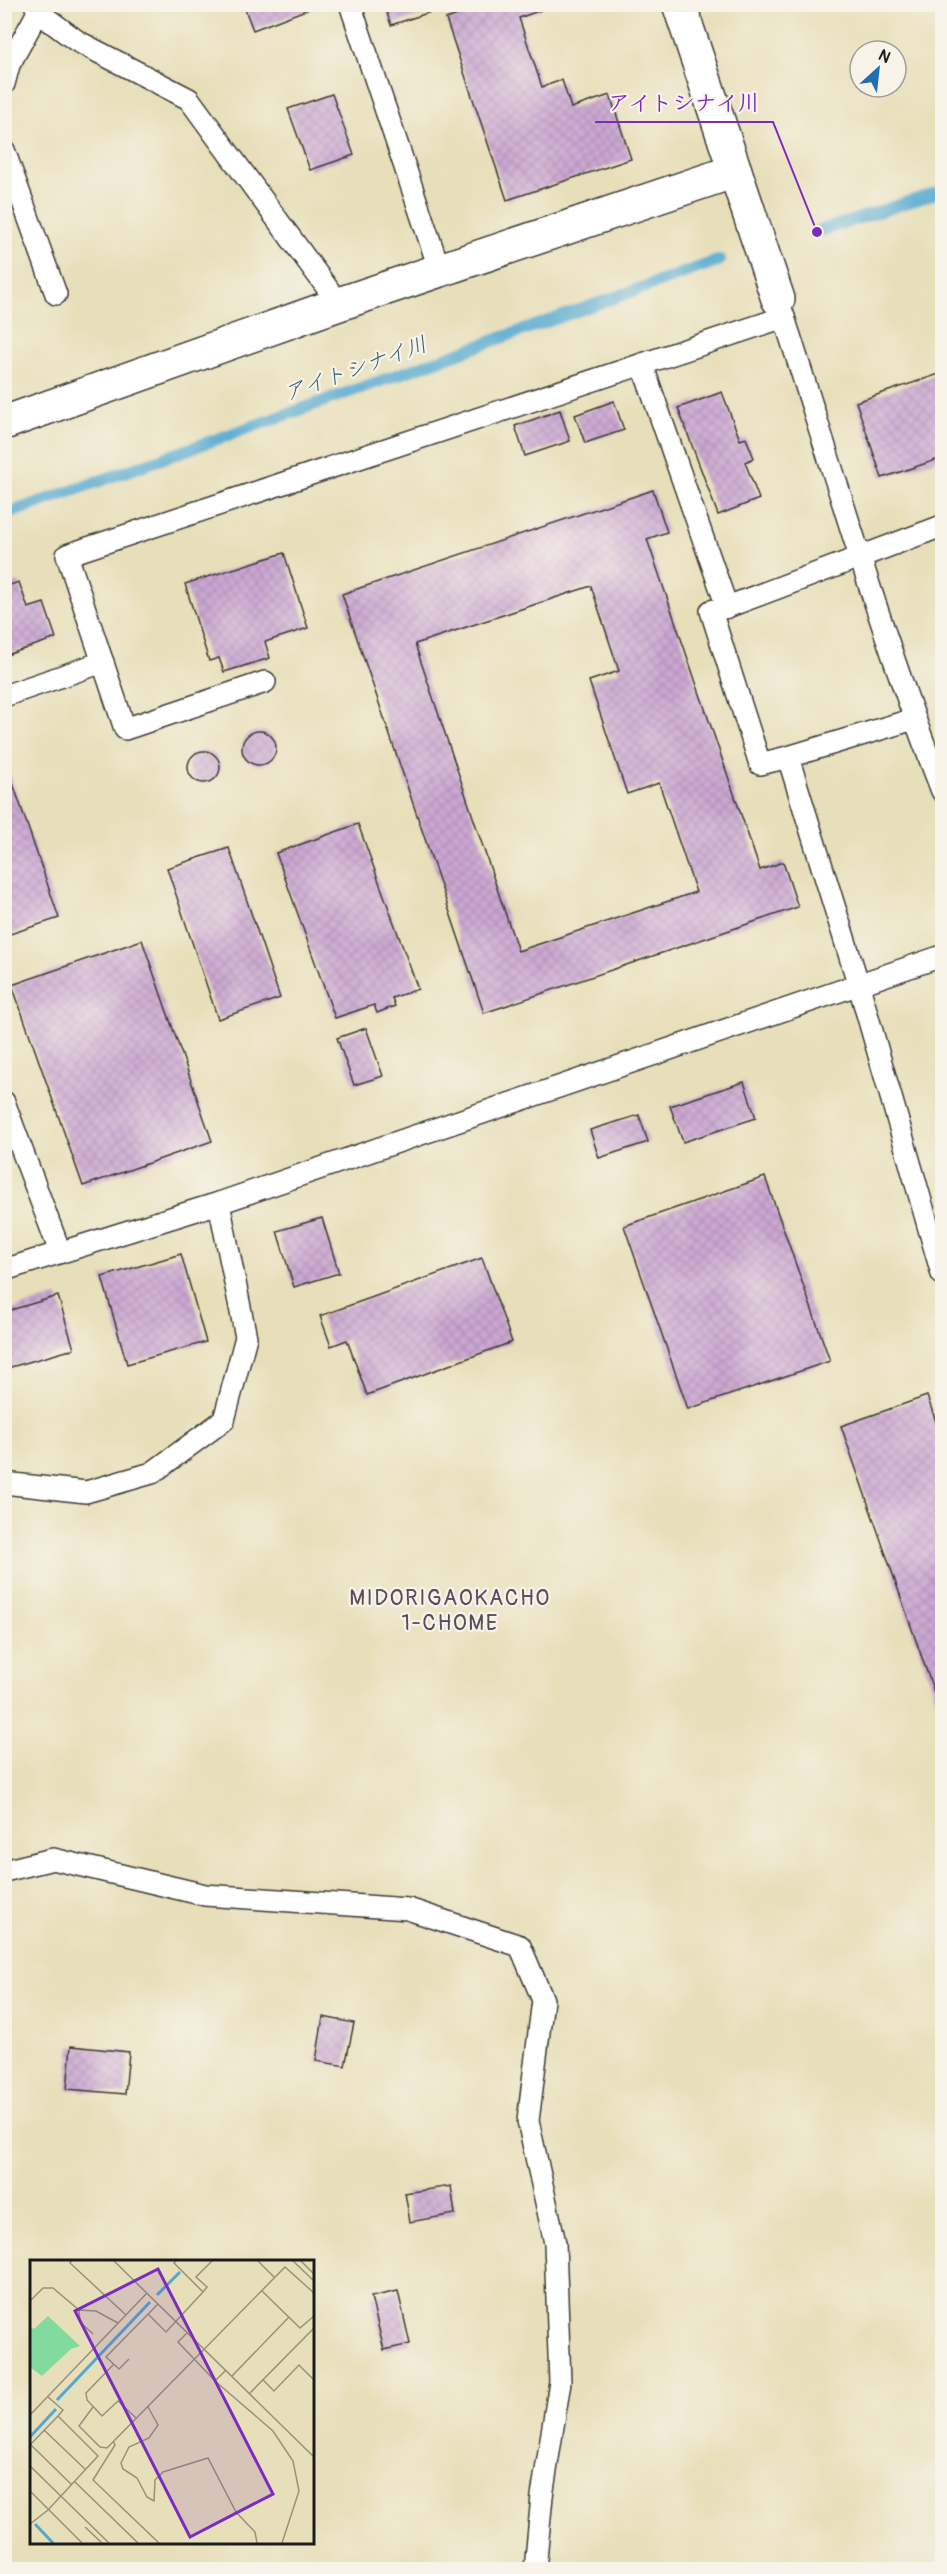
<svg xmlns="http://www.w3.org/2000/svg" width="947" height="2574" font-family="Pangolin,'Klee One',sans-serif">
	<defs>
		<pattern id="building-cross-hatch" width="8" height="8" patternUnits="userSpaceOnUse" patternTransform="scale(1.5)"><rect width="8" height="8" fill="#cba7d2"/><path d="M0 0l8 8M0 8l8-8" fill="none" stroke="#ae8fb4"/></pattern>
	</defs>
	<rect width="100%" height="100%" fill="#f7f3e8"/>
	<filter id="ink" filterUnits="userSpaceOnUse"><feTurbulence type="fractalNoise" baseFrequency=".0167" numOctaves="2"/><feDisplacementMap in="SourceGraphic" scale="12" xChannelSelector="R" yChannelSelector="G"/><feConvolveMatrix kernelMatrix="1 2 1 2 8 2 1 2 1" color-interpolation-filters="sRGB"/></filter>
	<filter id="wash" filterUnits="userSpaceOnUse"><feTurbulence type="fractalNoise" baseFrequency=".008" numOctaves="4" result="noise"/><feDisplacementMap in="SourceGraphic" scale="24" xChannelSelector="R" yChannelSelector="G"/><feGaussianBlur stdDeviation="1.35" result="paint"/><feColorMatrix in="noise" values="0 0 0 0 0 0 0 0 0 0 0 0 0 0 0 0 0 1.4 0 .05"/><feComposite in="paint" operator="in"/></filter>
	<g filter="url(#wash)">
		<rect width="100%" height="100%" fill="#e7dfb9"/>
		<g fill="none" stroke-linecap="round" stroke-linejoin="round">
			<g stroke="#52a8cf" stroke-width="12">
				<path d="M817,232L942,191"/>
				<path d="M4,515L720,260"/>
			</g>
		</g>
		<g id="blocks">
			<g fill="url(#building-cross-hatch)" fill-rule="evenodd">
				<path d="M243,4H319V5L253,30Z"/>
				<path d="M384,4H442L443,8L391,25Z"/>
				<path d="M490,4H540L541,10L519,18L542,87L562,80L571,108L610,95L631,159L507,200L446,19Z"/>
				<path d="M332,94L354,155L310,170L288,109Z"/>
				<path d="M942,373V458L882,478L856,402Z"/>
				<path d="M722,392L740,440L746,438L754,458L745,462L759,499L718,515L678,408Z"/>
				<path d="M614,401L624,430L585,443L575,415Z"/>
				<path d="M560,410L570,441L525,456L515,426Z"/>
				<path d="M653,490L667,532L647,539L760,870L783,862L798,907L484,1013L342,594ZM591,586L619,671L589,681L627,794L659,783L696,892L518,951L415,644Z"/>
				<path d="M284,553L308,628L265,642L270,658L224,672L219,658L209,661L185,584Z"/>
				<path d="M19,582L28,608L44,603L56,638L4,656V587Z"/>
				<circle cx="259" cy="748" r="17"/>
				<circle cx="204" cy="767" r="16"/>
				<path d="M4,757L59,918L4,936Z"/>
				<path d="M358,824L418,989L392,998L395,1006L377,1013L374,1005L335,1018L276,853Z"/>
				<path d="M229,848L280,998L218,1019L167,868Z"/>
				<path d="M142,940L212,1141L83,1186L12,985Z"/>
				<path d="M366,1028L383,1076L354,1085L337,1038Z"/>
				<path d="M744,1082L756,1118L683,1142L670,1106Z"/>
				<path d="M639,1115L648,1142L599,1158L590,1130Z"/>
				<path d="M765,1177L830,1361L688,1409L624,1226Z"/>
				<path d="M322,1218L339,1273L294,1287L277,1231Z"/>
				<path d="M181,1254L206,1342L127,1364L102,1277Z"/>
				<path d="M482,1258L512,1342L367,1395L347,1340L331,1346L320,1316Z"/>
				<path d="M58,1296L74,1349L4,1369V1312Z"/>
				<path d="M927,1396L942,1439V1715L841,1426Z"/>
				<path d="M323,2017L354,2023L345,2066L316,2061Z"/>
				<path d="M71,2046L129,2052L125,2094L67,2089Z"/>
				<path d="M451,2186L455,2214L410,2222L405,2193Z"/>
				<path d="M398,2291L410,2344L384,2350L371,2297Z"/>
			</g>
		</g>
	</g>
	<g filter="url(#ink)">
		<use href="#blocks" fill-opacity="0" stroke="#3a3934" stroke-width="1.5"/>
		<g fill="none" stroke-linecap="round" stroke-linejoin="round">
			<defs>
				<g id="service">
					<path d="M35,4L38,12L77,41L189,99L339,304"/>
					<path d="M350,4L440,271"/>
					<path d="M4,84L9,65L38,12"/>
					<path d="M4,150L56,294"/>
					<path d="M780,305C833,468 880,632 942,791"/>
					<path d="M642,364L727,607L942,526"/>
					<path d="M727,607L711,611L760,764L788,757"/>
					<path d="M265,682L125,729L67,555L784,317"/>
					<path d="M4,696L103,662"/>
					<path d="M914,719L788,757L859,986L942,1274"/>
					<path d="M4,1102L60,1252"/>
					<path d="M4,1270L219,1203L942,956"/>
					<path d="M4,1483L86,1492L152,1473L224,1420L246,1337L219,1203"/>
					<path d="M4,1871L53,1859L205,1895L408,1909L520,1946L543,2000L528,2121L555,2243L560,2382L542,2496L535,2570"/>
				</g>
				<g id="tertiary">
					<path d="M679,4L778,299"/>
					<path d="M4,423L339,304L735,171"/>
				</g>
			</defs>
			<use href="#service" stroke="#3a3934" stroke-width="24"/>
			<use href="#tertiary" stroke="#3a3934" stroke-width="36"/>
			<use href="#service" stroke="#fff" stroke-width="21"/>
			<use href="#tertiary" stroke="#fff" stroke-width="33"/>
		</g>
	</g>
	<g text-anchor="middle" stroke-width="4.5" stroke-linejoin="round" paint-order="stroke">
		<g font-size="22" font-style="italic" fill="#345b6d" stroke="#f7f3e8">
			<text transform="translate(355 368) rotate(-20)" y="8">アイトシナイ川</text>
		</g>
		<g font-size="22" letter-spacing="1.5" fill="#594d5c" stroke="#f7f3e8">
			<text x="450" y="1605">MIDORIGAOKACHO<tspan x="450" dy="25">1-CHOME</tspan></text>
		</g>
	</g>
	<g transform="translate(30 2260)">
		<rect width="284" height="284" fill="#e7dfb9"/>
		<path d="M18,56L50,86L41,89L12,116L0,107V66L4,69Z" fill="#83da9e"/>
		<path fill="none" stroke="#52a8cf" stroke-width="3" d="M127,35L150,12M27,140L120,42M0,177L26,149M5,264L23,283"/>
		<path fill="none" stroke="#96917a" stroke-width="1.5" d="M42,0L40,3L96,55M83,0L284,197M227,0L244,17M262,0L284,21M270,0L284,14M232,31L270,68L284,56M173,32L177,27L166,17L183,0M0,41L13,28H23L49,50L66,51L88,63M49,50L50,62L63,74M118,54L136,72L173,32L144,3L147,0M157,73L148,82L185,121L196,110M99,99L89,109L76,97L128,44M84,104L56,133L57,140L72,156L88,141L106,158M202,116L259,57M233,120L244,131L269,105L284,120M185,121L243,171L263,201L269,231L252,283M220,133L284,68M63,147L49,166L70,187L77,188L255,7L284,33M118,147L128,165L119,178L99,187L91,203L93,209L107,218L117,237L124,241L125,220L133,212L178,198L206,252L225,272L227,283M0,155L117,33M14,170L56,210M83,181L85,185L63,220L129,283M0,185L28,156M1,185L42,225M0,206L79,283M45,222L108,283M0,231L52,283M0,264L18,250L68,196L28,156L33,150L18,137M55,267L72,283"/>
		<path fill="#7b2cbf" fill-opacity="0.15" stroke="#7b2cbf" stroke-width="3" d="M128,9L243,234L160,277L45,51Z"/>
		<rect width="284" height="284" fill="none" stroke="#1c1c1c" stroke-width="3"/>
	</g>
	<path fill="none" stroke="#7b2cbf" stroke-width="2" d="M817 232L773 122H595"/>
	<circle fill="#7b2cbf" stroke="#f7f3e8" stroke-width="2" cx="817" cy="232" r="6"/>
	<g font-size="22" text-anchor="middle" font-weight="bold" fill="#7b2cbf" stroke="#f7f3e8" stroke-width="4.5" stroke-linejoin="round" paint-order="stroke">
		<text x="684" y="110">アイトシナイ川</text>
	</g>
	<rect width="947" height="2574" fill="none" stroke="#f7f3e8" stroke-width="24"/>
	<g transform="translate(878 69) rotate(27)"><circle r="28" fill="#f7f3e8" stroke="#9f9d96" stroke-width="1.5"/>
	<path d="M0-4.5L10 22L0 15L-10 22Z" fill="#1f6fb2"/>
	<text y="-9" font-size="16" font-weight="bold" text-anchor="middle" fill="#1c1c1c">N</text>
	</g>
</svg>
